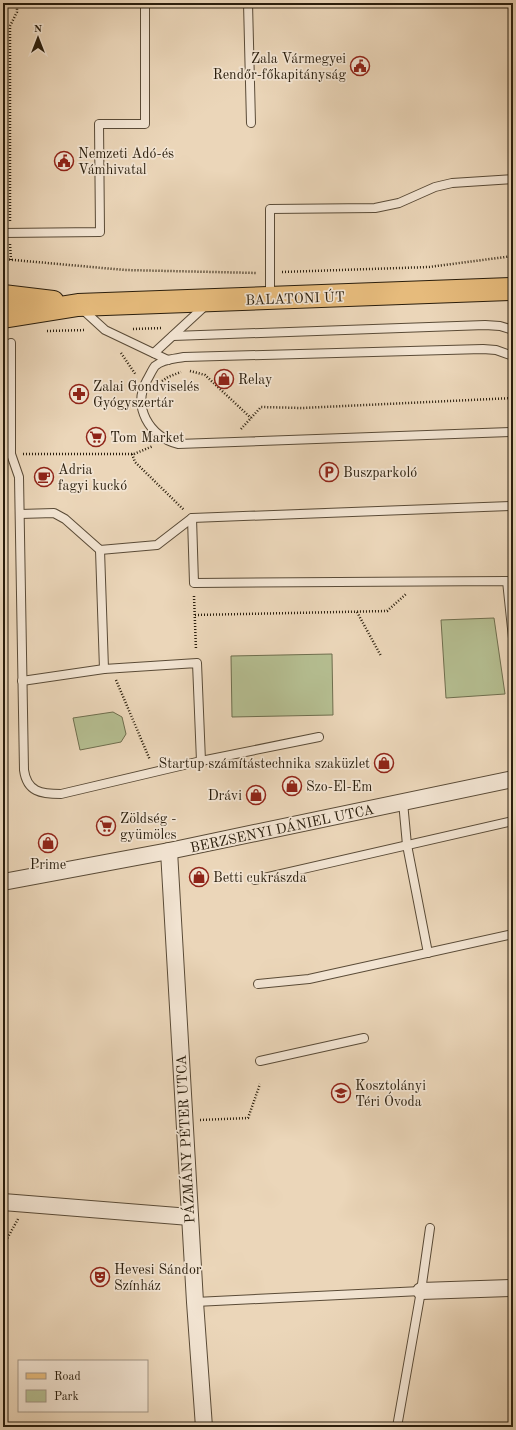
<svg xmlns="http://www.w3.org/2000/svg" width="516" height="1430" font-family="'Old Standard TT',serif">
	<rect width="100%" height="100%" fill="#ebd6b9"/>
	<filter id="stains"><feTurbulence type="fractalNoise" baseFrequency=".005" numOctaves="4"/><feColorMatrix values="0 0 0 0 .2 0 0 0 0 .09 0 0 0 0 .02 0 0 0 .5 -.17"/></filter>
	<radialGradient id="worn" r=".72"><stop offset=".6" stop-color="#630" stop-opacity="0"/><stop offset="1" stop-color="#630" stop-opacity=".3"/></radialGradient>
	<g fill="#b5be91" stroke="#6f6e4e">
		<path d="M494,618L505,694L446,698L441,620Z"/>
		<path d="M332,654L333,715L232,717L231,656Z"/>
		<path d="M113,712L122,717L126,734L121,742L80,750L73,718Z"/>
	</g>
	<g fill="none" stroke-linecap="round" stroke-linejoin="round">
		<defs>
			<g id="service">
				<path d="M248,3L251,123"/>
				<path d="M3,233L100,232L99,124H145V3"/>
				<path d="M270,296V209L375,208L399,203L435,187L452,183L513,179"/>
				<path d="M82,309L105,330L168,360"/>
				<path d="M173,336L485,325L500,326L513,330"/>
				<path d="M11,343V454L19,477L24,770C27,792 41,794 61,794L201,761L319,737"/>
				<path d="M154,353L206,305"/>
				<path d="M513,356L496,350L483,349L184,357C174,359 163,359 155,366C152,370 150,375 147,380C132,407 149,436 178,444L513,432"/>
				<path d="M20,514L54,513L65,519L100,550L157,545L192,518L513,506"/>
				<path d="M192,518L194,583L507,581L513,638"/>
				<path d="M100,550L104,669"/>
				<path d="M22,681L104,669L197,663L201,761"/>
				<path d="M403,802L407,845L428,953"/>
				<path d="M255,880L513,821"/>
				<path d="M258,984L309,979L513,934"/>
				<path d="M260,1061L364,1038"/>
				<path d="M195,1302L421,1291"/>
				<path d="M397,1427L421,1291L430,1228"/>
			</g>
			<g id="minor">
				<path d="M169,851L195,1302L204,1427"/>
				<path d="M3,882L169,851L513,779"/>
				<path d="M3,1202L190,1217"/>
				<path d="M421,1291L513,1288"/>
			</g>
			<g id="primary">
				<path d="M3,296L53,302"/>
				<path d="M3,317L78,305L513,289"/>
			</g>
		</defs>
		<use href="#service" stroke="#5a4b37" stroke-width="10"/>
		<use href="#minor" stroke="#5a4b37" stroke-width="18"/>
		<use href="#primary" stroke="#291d0c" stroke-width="24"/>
		<g stroke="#291d0c" stroke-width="2.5" stroke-dasharray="1 2" stroke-linecap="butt">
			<path d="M10,221V26L17,12V3"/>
			<path d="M10,244L11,260"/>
			<path d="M3,259L125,270L257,273"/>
			<path d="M282,272L429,267L513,256"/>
			<path d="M133,329L162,328"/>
			<path d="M47,331L86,330"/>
			<path d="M121,353L136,375"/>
			<path d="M190,371L205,375L251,418"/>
			<path d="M162,381L168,377L181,372"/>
			<path d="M241,429L261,407L302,408L513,398"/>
			<path d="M23,454H134L153,446"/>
			<path d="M132,454L135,462L184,510"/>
			<path d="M194,596L196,650"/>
			<path d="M357,612L381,656"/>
			<path d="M195,615L387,611L406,594"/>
			<path d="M116,680L150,760"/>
			<path d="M200,1120L248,1118L260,1084"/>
			<path d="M3,1246L18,1219"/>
		</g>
		<use href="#service" stroke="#f2e4d2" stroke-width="8"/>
		<use href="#minor" stroke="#f2e4d2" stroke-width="16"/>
		<use href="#primary" stroke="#e6bb7c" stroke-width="22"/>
	</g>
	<defs>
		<symbol id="civic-ring" viewBox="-11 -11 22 22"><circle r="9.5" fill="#f2e4d2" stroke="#8f2418" stroke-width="1.5"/><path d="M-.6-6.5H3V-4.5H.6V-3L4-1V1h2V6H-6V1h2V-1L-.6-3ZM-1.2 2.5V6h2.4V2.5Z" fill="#8f2418"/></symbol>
		<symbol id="shop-ring" viewBox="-11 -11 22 22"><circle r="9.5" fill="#f2e4d2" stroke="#8f2418" stroke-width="1.5"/><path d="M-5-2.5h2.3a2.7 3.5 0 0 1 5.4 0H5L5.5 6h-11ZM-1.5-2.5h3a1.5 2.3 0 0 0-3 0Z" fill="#8f2418"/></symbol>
		<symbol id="pharmacy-ring" viewBox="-11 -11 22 22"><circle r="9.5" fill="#f2e4d2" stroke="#8f2418" stroke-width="1.5"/><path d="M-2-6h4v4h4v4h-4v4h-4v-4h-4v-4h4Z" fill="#8f2418"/></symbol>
		<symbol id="supermarket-ring" viewBox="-11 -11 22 22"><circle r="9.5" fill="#f2e4d2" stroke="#8f2418" stroke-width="1.5"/><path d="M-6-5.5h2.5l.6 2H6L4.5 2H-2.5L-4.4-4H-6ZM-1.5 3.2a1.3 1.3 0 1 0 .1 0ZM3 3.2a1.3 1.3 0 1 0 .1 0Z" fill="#8f2418"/></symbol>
		<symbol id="parking-ring" viewBox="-11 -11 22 22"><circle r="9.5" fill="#f2e4d2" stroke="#8f2418" stroke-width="1.5"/><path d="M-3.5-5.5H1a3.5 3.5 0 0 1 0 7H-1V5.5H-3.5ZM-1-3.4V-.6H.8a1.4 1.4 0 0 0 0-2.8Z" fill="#8f2418"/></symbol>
		<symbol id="cafe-ring" viewBox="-11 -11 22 22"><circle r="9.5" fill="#f2e4d2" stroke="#8f2418" stroke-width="1.5"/><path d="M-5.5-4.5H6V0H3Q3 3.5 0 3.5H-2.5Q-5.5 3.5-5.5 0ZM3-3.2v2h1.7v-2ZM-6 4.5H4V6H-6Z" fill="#8f2418"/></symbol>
		<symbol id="school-ring" viewBox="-11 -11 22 22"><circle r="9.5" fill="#f2e4d2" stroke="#8f2418" stroke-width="1.5"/><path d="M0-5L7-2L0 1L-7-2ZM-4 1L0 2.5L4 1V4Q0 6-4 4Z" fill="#8f2418"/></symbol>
		<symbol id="theatre-ring" viewBox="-11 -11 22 22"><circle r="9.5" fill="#f2e4d2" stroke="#8f2418" stroke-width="1.5"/><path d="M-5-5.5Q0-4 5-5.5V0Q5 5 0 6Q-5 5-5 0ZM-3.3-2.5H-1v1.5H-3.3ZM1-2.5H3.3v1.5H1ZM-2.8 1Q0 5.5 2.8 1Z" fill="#8f2418"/></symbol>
	</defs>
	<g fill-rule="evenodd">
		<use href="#civic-ring" x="349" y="55" width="22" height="22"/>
		<use href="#civic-ring" x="53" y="150" width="22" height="22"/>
		<use href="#shop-ring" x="213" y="368" width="22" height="22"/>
		<use href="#pharmacy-ring" x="68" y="383" width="22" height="22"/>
		<use href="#supermarket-ring" x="85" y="426" width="22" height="22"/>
		<use href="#parking-ring" x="318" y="461" width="22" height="22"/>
		<use href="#cafe-ring" x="33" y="466" width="22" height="22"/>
		<use href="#shop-ring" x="373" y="752" width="22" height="22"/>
		<use href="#shop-ring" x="281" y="775" width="22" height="22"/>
		<use href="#shop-ring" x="245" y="784" width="22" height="22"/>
		<use href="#supermarket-ring" x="95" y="815" width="22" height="22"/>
		<use href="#shop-ring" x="37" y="832" width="22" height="22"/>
		<use href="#shop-ring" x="188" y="866" width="22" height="22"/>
		<use href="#school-ring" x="330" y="1082" width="22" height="22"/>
		<use href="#theatre-ring" x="89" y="1266" width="22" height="22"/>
	</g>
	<g text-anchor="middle" stroke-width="3.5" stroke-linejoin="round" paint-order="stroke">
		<g font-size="14" fill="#291d0c" stroke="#f2e4d2" text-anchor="start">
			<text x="346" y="63" text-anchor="end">Zala Vármegyei<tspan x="346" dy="16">Rendőr-főkapitányság</tspan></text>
			<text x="78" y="158">Nemzeti Adó-és<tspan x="78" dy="16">Vámhivatal</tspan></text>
			<text x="238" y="384">Relay</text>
			<text x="93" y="391">Zalai Gondviselés<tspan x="93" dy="16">Gyógyszertár</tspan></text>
			<text x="110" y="442">Tom Market</text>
			<text x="58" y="474">Adria<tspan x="58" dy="16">fagyi kuckó</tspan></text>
			<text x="343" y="477">Buszparkoló</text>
			<text x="370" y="768" text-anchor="end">Startup számítástechnika szaküzlet</text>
			<text x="306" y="791">Szo-El-Em</text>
			<text x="242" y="800" text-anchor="end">Drávi</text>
			<text x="120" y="823">Zöldség -<tspan x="120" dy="16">gyümölcs</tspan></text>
			<text x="48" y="869" text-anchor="middle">Prime</text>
			<text x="213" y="882">Betti cukrászda</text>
			<text x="355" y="1090">Kosztolányi<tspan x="355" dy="16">Téri Óvoda</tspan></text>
			<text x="114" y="1274">Hevesi Sándor<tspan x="114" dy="16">Színház</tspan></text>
		</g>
		<g font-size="14" fill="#291d0c" stroke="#f2e4d2">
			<text transform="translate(295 298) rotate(-2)" y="5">BALATONI ÚT</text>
			<text transform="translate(282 828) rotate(-12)" y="5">BERZSENYI DÁNIEL UTCA</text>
			<text transform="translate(185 1139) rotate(-93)" y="5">PÁZMÁNY PÉTER UTCA</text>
		</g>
	</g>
	<rect width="516" height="1430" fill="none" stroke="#ebd6b9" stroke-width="16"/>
	<rect x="4" y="4" width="508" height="1422" fill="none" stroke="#291d0c" stroke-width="2"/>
	<rect x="8" y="8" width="500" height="1414" fill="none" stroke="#291d0c"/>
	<rect x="18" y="1360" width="130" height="52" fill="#f2e4d2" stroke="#a29483"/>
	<rect x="26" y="1373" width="20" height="6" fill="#e6bb7c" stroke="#a29483"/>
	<text x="54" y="1380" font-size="12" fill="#291d0c">Road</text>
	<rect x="26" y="1390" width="20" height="12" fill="#b5be91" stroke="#a29483"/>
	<text x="54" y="1400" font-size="12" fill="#291d0c">Park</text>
	<g transform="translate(38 38)" stroke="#f2e4d2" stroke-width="3" paint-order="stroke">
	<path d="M0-3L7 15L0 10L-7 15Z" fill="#291d0c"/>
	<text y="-6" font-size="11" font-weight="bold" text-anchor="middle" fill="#291d0c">N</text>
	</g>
	<rect width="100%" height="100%" filter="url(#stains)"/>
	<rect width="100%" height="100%" fill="url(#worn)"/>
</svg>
